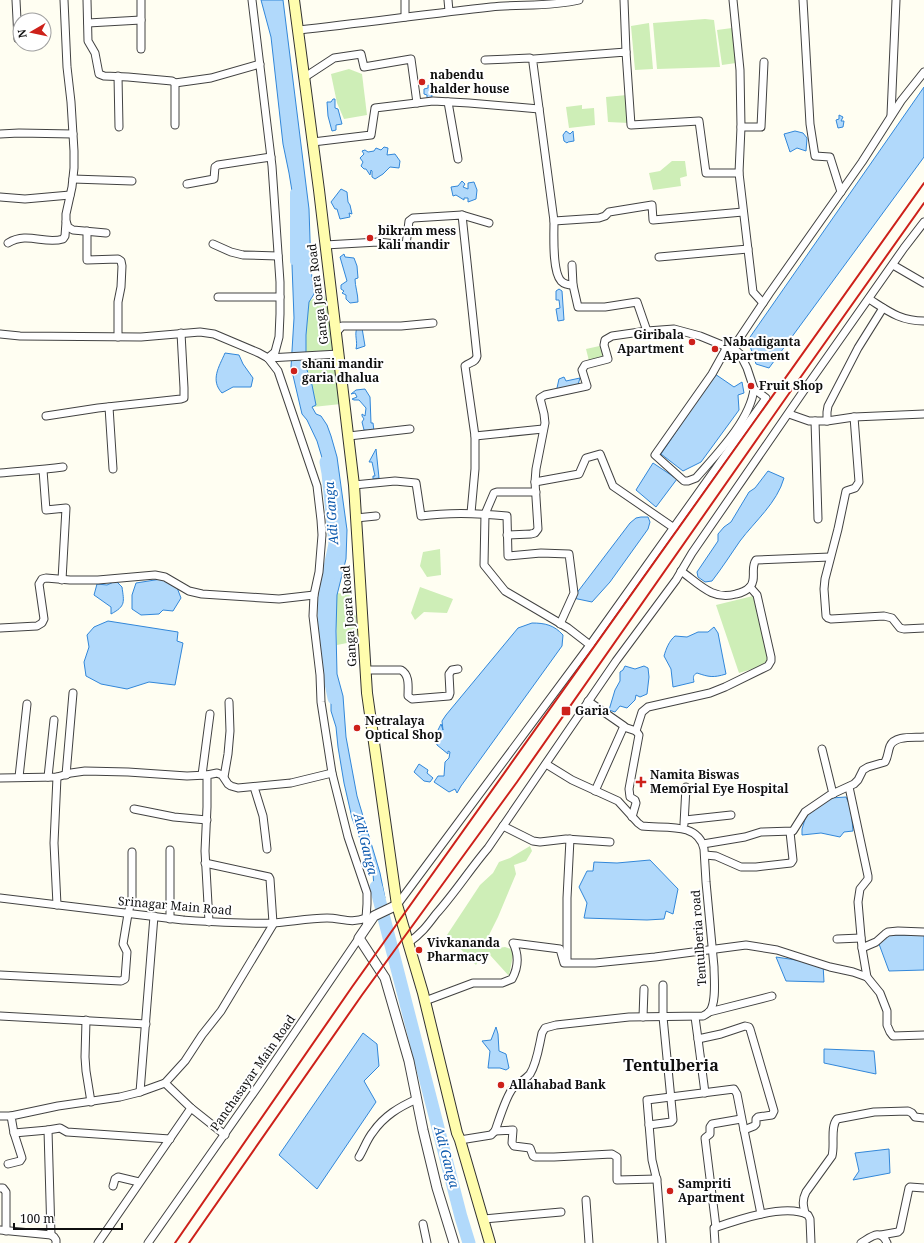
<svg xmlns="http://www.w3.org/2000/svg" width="924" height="1243" font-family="'Noto Serif',serif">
	<rect width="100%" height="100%" fill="#fffef2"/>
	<g fill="#ceeeb7">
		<path d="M705,19L714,20L720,67L657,69L653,23Z"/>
		<path d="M649,23L653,69L635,70L631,26Z"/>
		<path d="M732,28L736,63L722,65L717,30Z"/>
		<path d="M349,69L362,74L367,115L344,119L337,103L331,74Z"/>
		<path d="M627,95L629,123L608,122L606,97Z"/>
		<path d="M582,105V109L594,108L595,125L569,128L566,107Z"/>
		<path d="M672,161H685L687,176L680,178L681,186L653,190L649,173L660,171Z"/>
		<path d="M324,295L329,306L341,404L313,407L302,380L305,302Z"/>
		<path d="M604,345L607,358L590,365L586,349Z"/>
		<path d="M440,549L441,575L427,577L420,566L423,552Z"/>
		<path d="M420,587L453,599L447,613L424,612L415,620L411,613Z"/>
		<path d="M335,593L351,594L354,612L356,617L357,641L337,645Z"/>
		<path d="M753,596L769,664L739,673L716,605Z"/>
		<path d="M530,846L532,851L526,861L514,865L516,874L498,917L484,945L497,948L505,947L514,950L509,976L489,954L482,955L476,965L447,935L480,885L493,873L499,862L510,858Z"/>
	</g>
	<g fill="#b1d9fb" stroke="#3287d9">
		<path d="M261,0H283L309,209L311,269L314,294L309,302L306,335V367L312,385L316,405L312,407L316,414L321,416L327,425L331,436L337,457L347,530L346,559L337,595L336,631L337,674L343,696L346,737L357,796L380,873L385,898L377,908L375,904L373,873L352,818L344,783L338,747L336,727L331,711V673L328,661L325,634L328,586L334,539V511L329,481L317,441L307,420L302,414L291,367L294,318L292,265L296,239L295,209L289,173L283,144L271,37Z"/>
		<path d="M428,85H431L432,97L427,98V95L424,94V89L428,88Z"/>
		<path d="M924,87V157L769,368L756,364L748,340Z"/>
		<path d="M333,99H335V108L338,109L342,124L336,125V130L332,131L328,116L327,102H331Z"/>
		<path d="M839,115L843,117L841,121H844L843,127L838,128L836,120L839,119Z"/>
		<path d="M566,131L570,134L573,131L574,141L568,142L567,143L564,141L563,135Z"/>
		<path d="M795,131L803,133L807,138L806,151L797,148L790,152L784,134Z"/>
		<path d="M384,147L388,148L387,155L395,154L400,161L399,168L390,167L383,174L375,179L372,177V171L371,170L370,175L366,169H364L361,166L363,162L360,158L364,154L362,151L365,150L368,152L374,151L376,148L381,150Z"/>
		<path d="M462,181L465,184L463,187L468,189V183L474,182L477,190L476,199L468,202V198H464V200L456,195L453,196L451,187L458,186Z"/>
		<path d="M341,189L347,192L348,202L350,205L352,214L349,213L350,217L340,219L337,209H335L331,202Z"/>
		<path d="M344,254L345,257L354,258L357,266L358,278L355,279C355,286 358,294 358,302L350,303L346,299V295L342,293L344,291L341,289V285L347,281L340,257Z"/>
		<path d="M559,289L562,291L564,320L558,321L556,309L560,308L559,300H556V291Z"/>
		<path d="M357,328H362L365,346L356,349C358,341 354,335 357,328Z"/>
		<path d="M225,353L239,355L243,364L253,378L251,387H233L222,393C210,380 219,367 225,353Z"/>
		<path d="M715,374L734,387L742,382L744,393L738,395L739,410L701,462L683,471L661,454Z"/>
		<path d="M564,377L566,381L580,378L577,388L560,391L557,388L559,379Z"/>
		<path d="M365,389L370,397L371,423H373L374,431L364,430L362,422L364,419L362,416V414L365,416L366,408L359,400H354L352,399L357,397L355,393L351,394L356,390Z"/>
		<path d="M376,449L379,478L373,479V476H375L372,462H369Z"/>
		<path d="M653,463L677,479L656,507L636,490Z"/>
		<path d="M768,471L784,478C777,503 755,521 740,541C731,554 722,568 712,581L705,582L698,577L697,572L718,541V534L724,527L731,522L749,492L755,488Z"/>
		<path d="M641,517H648L650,522L648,529L610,582L592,602L573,598L630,523L636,518Z"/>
		<path d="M161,579L176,585L181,598L173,611L163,610L159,614L141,615L132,609V595L136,583Z"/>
		<path d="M116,581L122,587C124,602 126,606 111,614V607L94,595L97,584L107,585Z"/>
		<path d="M108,621L178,632L177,641L183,643L175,685L149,682L127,689L101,684L86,676L84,662L89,647L87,635L94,627Z"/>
		<path d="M532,623C545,623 554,625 563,635L562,646L461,786L457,793L455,789L449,792L434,782L438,776H444L445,762L449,758L450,752L448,751V754L437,745L435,736L441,724L443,730L442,721L446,715L518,628Z"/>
		<path d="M714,627L718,633L726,674C713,678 709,677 697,673C693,675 693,677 694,682L673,687L671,669L664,656C666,649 669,641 675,636L687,637L698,632H708Z"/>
		<path d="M625,666L635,669L644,666L648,668L649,677L647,694L640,697L636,695L635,700L627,708L620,706L615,712L609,710L615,690L620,681V672L623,670Z"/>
		<path d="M419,764L428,770L427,773L433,778L430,782L424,781L414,772Z"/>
		<path d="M846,797L851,808L853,831L844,832L840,837L821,833L802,835V829L806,816L831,798Z"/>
		<path d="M650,860L678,889L673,914L666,911L664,919L647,920L584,918L587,903L579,887L587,871H593L594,862L617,863Z"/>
		<path d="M888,935H924V970L889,971L879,944Z"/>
		<path d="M776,957L823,964L824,982L786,981Z"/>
		<path d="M496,1027L498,1034L499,1051L506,1054L509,1068L506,1070L500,1068H488L490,1051L482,1041L491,1040Z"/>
		<path d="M363,1033L377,1044L379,1066L364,1081L376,1102L317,1189L279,1155Z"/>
		<path d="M824,1049L874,1051L876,1074L824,1063Z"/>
		<path d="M889,1149L890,1173L853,1180L859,1171L855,1153Z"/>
	</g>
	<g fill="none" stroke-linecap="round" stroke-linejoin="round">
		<path stroke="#b1d9fb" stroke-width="8" d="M294,193V261"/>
		<g stroke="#b1d9fb" stroke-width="13">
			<path d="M326,462L328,473L335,544L325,590L323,644L334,698"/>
			<path d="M376,887L461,1217L469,1243"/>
		</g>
		<defs>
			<g id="minor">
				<path d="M16,0L18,39"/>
				<path d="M64,0L67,67L71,102L74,151V168L72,187L66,214V221L68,227L73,230L106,233"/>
				<path d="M87,0L88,41L95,53L99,74L104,76L128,77L172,81L175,83V125"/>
				<path d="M141,0V49"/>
				<path d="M252,0L272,166L280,282V314L279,337L275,352L268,358"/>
				<path d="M405,0V17"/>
				<path d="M448,0L449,11"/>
				<path d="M624,0L626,52"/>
				<path d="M733,0L740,70L741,127L739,173L753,292L763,303"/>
				<path d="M803,0L810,124L815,156L830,157L841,192"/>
				<path d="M88,23L141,20"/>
				<path d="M299,30C363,23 427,14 491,7C520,4 551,7 579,0"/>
				<path d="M485,60L530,58L533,60"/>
				<path d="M118,76L119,127"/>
				<path d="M305,77L334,58L361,54L364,67L411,59L417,103"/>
				<path d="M175,83L211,78L260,64"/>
				<path d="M448,102L458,159"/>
				<path d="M891,115L896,0"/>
				<path d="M741,127H761L764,62"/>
				<path d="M0,134L19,133L73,134"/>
				<path d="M313,142L371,135L375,108L433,101L469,103L539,109"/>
				<path d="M73,179L132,181"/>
				<path d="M187,184L214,179L215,167L218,165L271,157"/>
				<path d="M0,197L25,199L70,195"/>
				<path d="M462,215L489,223"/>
				<path d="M554,221L599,218L605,216L609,212L652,205L653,220L743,212"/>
				<path d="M87,231V260L118,259L121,261L122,266L121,287L118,302V337"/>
				<path d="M8,243C28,231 44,245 63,239L65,236L66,222"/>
				<path d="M213,244L231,252L243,255L278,256"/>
				<path d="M325,245L378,242L406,245L409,221L413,218L462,215L477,356C476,363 469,362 465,366L475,436V469L471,513"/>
				<path d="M659,257L748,249"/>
				<path d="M572,265L573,285L578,307H605L637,302L647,331L674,329L700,336L727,347L731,348"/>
				<path d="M893,265L924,283"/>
				<path d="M573,285C569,285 565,285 561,281C552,271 554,235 554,221L533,63L534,59L626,52L631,125L699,121L706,173H739"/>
				<path d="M218,297H280"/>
				<path d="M869,299C888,311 900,321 924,321"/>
				<path d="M336,333L342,326H401L433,323"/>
				<path d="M0,334L20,336L141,337L200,332L214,334L259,353L268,358L278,371L317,486L321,520L322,535L319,572L314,595L313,616L320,675L321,702L332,773L348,837L367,893V904L366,918L367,925"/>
				<path d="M727,347L712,374L655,455L684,481H688L696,478C716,455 750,421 754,389"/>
				<path d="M268,358L339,354"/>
				<path d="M109,407L113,469"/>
				<path d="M789,414L809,421H827L854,417L924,414"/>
				<path d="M46,416L98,408L181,399L184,398V388L181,333"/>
				<path d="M854,417L859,482L855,488L846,491L838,529L825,579L824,589L826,616L828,618L831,619L884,616L892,618L900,628L904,629L924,628"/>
				<path d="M815,421L818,519"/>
				<path d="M827,421V412L828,406L858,348L883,308"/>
				<path d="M349,436L410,429"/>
				<path d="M475,436L543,429"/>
				<path d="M43,470L46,510L66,508L62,580"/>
				<path d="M0,473C21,471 42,470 63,467"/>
				<path d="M535,482L579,474L586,458L600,454L613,486L674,528"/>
				<path d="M354,485L395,481L416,483L421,516C450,512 478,513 507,516L508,556L541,553L569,554L574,593L560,624"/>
				<path d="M536,492H497L494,493L485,514L484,565L505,591L568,628L590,645"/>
				<path d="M356,518L376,516"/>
				<path d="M507,535L531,534L535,533L538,529L535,482L536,469L545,423L544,414L540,398L545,395L587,386L582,370L585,365L608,359L604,345L605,340L612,336L647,331"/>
				<path d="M681,571C699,584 713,601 736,594C741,593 747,590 750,587C757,579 750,568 756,560L830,557"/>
				<path d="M0,628L37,626L42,623L44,619L39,584L42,579L46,578L70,580H98L155,575L165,577L189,591L202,594L279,599L314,595"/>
				<path d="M366,670H401C410,675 408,687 408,696L412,699L449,696L450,693L449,674L452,670L458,669"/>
				<path d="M588,701L624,726L595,791"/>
				<path d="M624,727L636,731L639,735L629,789L630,797L635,800L636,803L632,817"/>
				<path d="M636,731L642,712L648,707L710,693L725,687L768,666L771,661V657L757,595L750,587"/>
				<path d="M822,749L833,794"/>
				<path d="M66,775L73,693"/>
				<path d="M202,775L210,714"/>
				<path d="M19,777L27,704"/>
				<path d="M48,777L54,720"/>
				<path d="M224,777L228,754L230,731L229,702"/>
				<path d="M0,778L57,777L71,773L85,771L128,772L187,776L207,775"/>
				<path d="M254,787L263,816L267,849"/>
				<path d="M849,787L868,876V879L860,889L858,902L862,948L867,977"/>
				<path d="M134,809L174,817L207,820"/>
				<path d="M685,820L731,815"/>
				<path d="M684,824L686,787"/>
				<path d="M503,826L533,841L540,842L566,839L610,842"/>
				<path d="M703,844L745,837L761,832L793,831L805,812L830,795L854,784L858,780L863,770L868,767L885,762C888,757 888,751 890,746C895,735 914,738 924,737"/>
				<path d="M170,850V919"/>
				<path d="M705,855L716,856L741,867H756L791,863L793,860L790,832"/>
				<path d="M205,863L269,877L270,879L273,923"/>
				<path d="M0,898L183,920C213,922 242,924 272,923C290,922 308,918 327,918C341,918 351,924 366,918"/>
				<path d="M57,905L54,843L57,777"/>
				<path d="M397,905L590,645L766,398L754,389L747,368L740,354L733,348L769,294L862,162L901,101L924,72"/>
				<path d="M209,922L205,851L207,807V775L217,773L222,775L228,784L231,786L238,788L291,783L332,773"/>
				<path d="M837,939L861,938"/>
				<path d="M408,943C421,934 427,926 436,914C455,893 470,869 488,848L616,661L676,580L692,553L807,386L904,248L924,222"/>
				<path d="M862,948L876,942L885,934L888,932L898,931L924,932"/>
				<path d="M567,962V898L570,839"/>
				<path d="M0,975L121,981L125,979L127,952L123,944L128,914L132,897V852"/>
				<path d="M425,1001L473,983H502L512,979C518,968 519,955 513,943L560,949L564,963H595L655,957L746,945L777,950L830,967L853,972L867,977L880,993L887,1011V1025L890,1032L893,1036L924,1035"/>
				<path d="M709,1012L772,996"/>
				<path d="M0,1016L146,1024"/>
				<path d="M643,1017L644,989"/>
				<path d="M695,1017L698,1039L721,1034L745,1026L749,1027L750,1029L774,1111L772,1115L758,1117L756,1119V1124L754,1126L744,1130L761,1214"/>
				<path d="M86,1020L85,1057L86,1071L91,1102"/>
				<path d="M698,1039L705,1093"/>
				<path d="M140,1092L154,916"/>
				<path d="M0,1116H11"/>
				<path d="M649,1125L671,1122L673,1120L663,1017V985"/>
				<path d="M48,1130L14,1133L11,1116L58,1106L120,1097L140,1092L165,1083"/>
				<path d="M495,1131L513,1130L512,1143L514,1146L530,1148L533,1156L535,1157H554L612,1154L617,1157V1180L657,1179"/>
				<path d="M225,1135L191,1108L165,1083L185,1061L202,1035L221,1011L274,923"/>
				<path d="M460,1140L491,1135L495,1131C499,1120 506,1096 513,1088C518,1083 525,1080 530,1074C537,1063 539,1046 542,1033L545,1028L556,1025L629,1017L703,1016C705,1015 707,1014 709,1012C717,1004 714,978 714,967L706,882L704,849C698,821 663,829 642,826L638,823L618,801L572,780L546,764"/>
				<path d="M359,1157C364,1149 367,1139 373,1132C384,1116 399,1107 417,1099"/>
				<path d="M8,1164L20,1161L22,1158L14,1133"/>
				<path d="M113,1186L115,1179L118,1177L139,1182"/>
				<path d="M0,1188H3L6,1192V1231"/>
				<path d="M586,1200L589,1243"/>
				<path d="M805,1213C803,1205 802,1200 806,1192L832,1156C835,1145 830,1127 837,1119L874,1112L908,1111L912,1113L915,1117L924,1118"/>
				<path d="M484,1219L561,1212"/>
				<path d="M423,1224L427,1243"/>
				<path d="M716,1227L705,1138L710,1134V1127L712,1124L741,1119"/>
				<path d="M0,1230L51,1235L54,1237L56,1240V1243"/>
				<path d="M51,1235L48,1130L60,1128L67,1132L170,1139"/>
				<path d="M881,1235L898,1232L900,1230L909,1188L910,1187L924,1188"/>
				<path d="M98,1243L191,1108"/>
				<path d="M148,1243L259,1085L359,938"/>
				<path d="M662,1243L657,1181L652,1160L647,1100L734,1089L737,1094L744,1130"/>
				<path d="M715,1243L714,1228C737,1220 786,1203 808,1215L810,1219L811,1243"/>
				<path d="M861,1243C871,1237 881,1228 887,1243"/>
			</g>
			<path id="tertiary" d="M397,905L374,916L359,938L385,978L409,1061L423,1130L437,1188L454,1243"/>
			<path id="secondary" d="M294,0L319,190L354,485L367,693L397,905L423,993L457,1133L460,1140L490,1243"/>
		</defs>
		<use href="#minor" stroke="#424242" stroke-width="9"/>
		<use href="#tertiary" stroke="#424242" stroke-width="11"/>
		<use href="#secondary" stroke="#313131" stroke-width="12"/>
		<use href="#minor" stroke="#fff" stroke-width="7"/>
		<use href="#tertiary" stroke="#fff" stroke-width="9"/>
		<use href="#secondary" stroke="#fffdad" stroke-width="10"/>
		<g stroke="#cd211a" stroke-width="2">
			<path d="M175,1243L352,987L924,183"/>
			<path d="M189,1243L362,995L517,782L788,395L924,203"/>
		</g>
	</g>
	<g fill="#cd211a" stroke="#fff" stroke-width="1.5">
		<circle cx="422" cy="82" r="4"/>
		<circle cx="370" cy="238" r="4"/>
		<circle cx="692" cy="342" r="4"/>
		<circle cx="715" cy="349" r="4"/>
		<circle cx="294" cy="371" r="4"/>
		<circle cx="751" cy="386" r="4"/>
		<rect x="561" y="706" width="10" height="10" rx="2"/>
		<circle cx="357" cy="728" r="4"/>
		<path d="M639 776h4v4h4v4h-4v4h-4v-4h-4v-4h4z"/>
		<circle cx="419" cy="950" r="4"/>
		<circle cx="501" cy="1085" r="4"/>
		<circle cx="670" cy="1191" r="4"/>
	</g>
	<g text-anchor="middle" stroke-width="4" stroke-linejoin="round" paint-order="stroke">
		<g font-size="12" font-weight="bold" fill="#0f0f0f" stroke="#fff" text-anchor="start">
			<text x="430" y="79">nabendu<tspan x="430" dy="14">halder house</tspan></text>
			<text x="378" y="235">bikram mess<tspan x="378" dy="14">kali mandir</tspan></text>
			<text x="684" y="339" text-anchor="end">Giribala<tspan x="684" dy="14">Apartment</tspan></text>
			<text x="723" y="346">Nabadiganta<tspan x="723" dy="14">Apartment</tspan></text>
			<text x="302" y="368">shani mandir<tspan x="302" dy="14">garia dhalua</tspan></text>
			<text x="759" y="390">Fruit Shop</text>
			<text x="575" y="715">Garia</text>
			<text x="365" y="725">Netralaya<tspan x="365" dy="14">Optical Shop</tspan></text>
			<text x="650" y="779">Namita Biswas<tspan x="650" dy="14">Memorial Eye Hospital</tspan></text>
			<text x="427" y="947">Vivkananda<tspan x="427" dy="14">Pharmacy</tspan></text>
			<text x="509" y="1089">Allahabad Bank</text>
			<text x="678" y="1188">Sampriti<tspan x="678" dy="14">Apartment</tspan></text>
		</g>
		<g font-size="12" fill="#0f0f0f" stroke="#fff">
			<text transform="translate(318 294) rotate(-97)" y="4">Ganga Joara Road</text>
			<text transform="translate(349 616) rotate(-94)" y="4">Ganga Joara Road</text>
			<text transform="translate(175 906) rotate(5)" y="4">Srinagar Main Road</text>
			<text transform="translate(699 938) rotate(-94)" y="4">Tentulberia road</text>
			<text transform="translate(253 1073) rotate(-55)" y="4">Panchasayar Main Road</text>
		</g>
		<g font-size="13" font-style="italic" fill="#0c59ad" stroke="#fff">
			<text transform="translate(331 513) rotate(-94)" y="5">Adi Ganga</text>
			<text transform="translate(366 844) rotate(76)" y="5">Adi Ganga</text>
			<text transform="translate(447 1157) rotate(75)" y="5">Adi Ganga</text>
		</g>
		<g font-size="16" font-weight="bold" fill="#0f0f0f" stroke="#fff">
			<text x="671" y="1071">Tentulberia</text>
		</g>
	</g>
	<g transform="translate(32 32) rotate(261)"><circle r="19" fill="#ffffff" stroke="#9f9f9f"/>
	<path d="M0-3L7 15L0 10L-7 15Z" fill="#cd211a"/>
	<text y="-6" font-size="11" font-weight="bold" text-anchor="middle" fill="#0f0f0f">N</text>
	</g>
	<path d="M14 1223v6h108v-6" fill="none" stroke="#0f0f0f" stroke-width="2"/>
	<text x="20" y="1223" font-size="12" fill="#0f0f0f" stroke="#ffffff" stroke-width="3" paint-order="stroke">100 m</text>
</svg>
